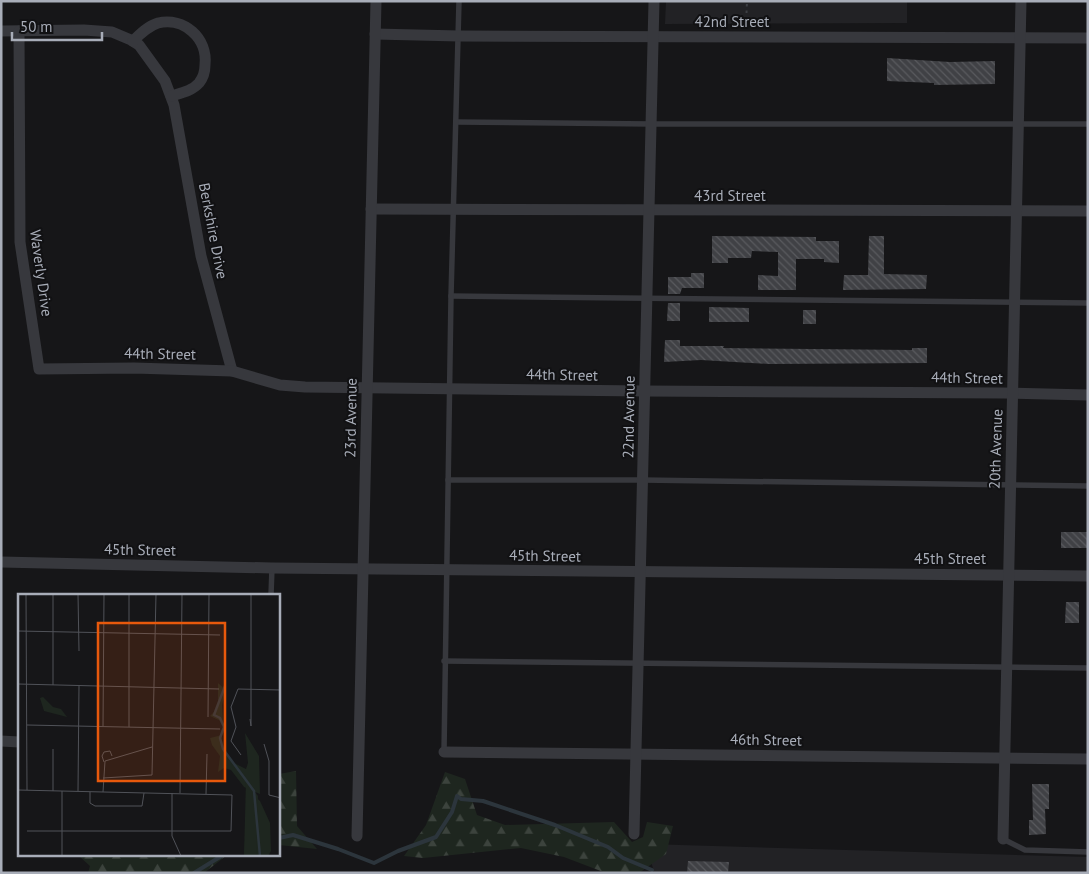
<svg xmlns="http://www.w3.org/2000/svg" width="1089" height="874" font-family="'PT Sans',sans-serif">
	<defs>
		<pattern id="forest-firs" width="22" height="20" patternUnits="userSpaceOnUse" patternTransform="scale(1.25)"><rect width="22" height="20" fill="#1e261f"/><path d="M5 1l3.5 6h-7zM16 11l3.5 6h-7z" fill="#3c433d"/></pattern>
		<pattern id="building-back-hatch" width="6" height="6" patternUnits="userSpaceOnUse" patternTransform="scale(1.25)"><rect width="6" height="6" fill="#404145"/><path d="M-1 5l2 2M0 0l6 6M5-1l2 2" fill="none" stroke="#595a5e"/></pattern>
	</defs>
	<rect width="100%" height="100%" fill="#161618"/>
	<g fill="#222225">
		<path d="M666,1H907V23L665,24Z"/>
		<path d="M647,844L1088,857V873H654Z"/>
	</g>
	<g fill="url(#forest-firs)">
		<path d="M296,771L297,826L317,849L279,845V774Z"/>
		<path d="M445,772L465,779L477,815L505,825L614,822L632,842L643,837L647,822L673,826L666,854L639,873H606L564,857L521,848L423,858L404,856L426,825Z"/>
		<path d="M78,855H227L204,873H88L90,866Z"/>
	</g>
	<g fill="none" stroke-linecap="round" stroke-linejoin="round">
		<g stroke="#2c353c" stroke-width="4">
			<path d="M279,838L293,835L338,849L374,863L398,851L436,837L452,812L457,796L461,799L483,801L555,825L608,847L623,858L652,870"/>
			<path d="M194,873L223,855"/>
		</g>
	</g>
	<g fill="url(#building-back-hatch)">
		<path d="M887,58L950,62L995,61V84L934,85V83L887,81Z"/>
		<path d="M712,236L816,237V241H839V263L824,262V259H796V290H758V275L778,276V252L752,251L751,258H728V263H712Z"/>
		<path d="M869,236H884V274L927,275L926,289L843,290L844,275H868Z"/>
		<path d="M691,273H704V288H682L680,294H668V277H691Z"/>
		<path d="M668,303H680V321H667Z"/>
		<path d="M709,307L749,308V322H709Z"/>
		<rect x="803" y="310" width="13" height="14"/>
		<path d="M665,340H680V346H724L723,348L912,350V348H927V363L769,364L701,360L664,362Z"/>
		<rect x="1061" y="532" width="27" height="16"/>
		<path d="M1066,602H1079V623H1065Z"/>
		<path d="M1032,784H1049V809H1045L1046,834L1029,835V820H1033Z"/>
		<path d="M688,861L729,862L728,873H687Z"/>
	</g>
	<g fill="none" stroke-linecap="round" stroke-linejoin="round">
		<path stroke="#3d3f44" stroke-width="2" stroke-dasharray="2.5 4" stroke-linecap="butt" d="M746,26L747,1"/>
		<g stroke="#37383d" stroke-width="5.5">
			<path d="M456,122L651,124H1088"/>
			<path d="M451,296L1088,303"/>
			<path d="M448,480H642L1088,486"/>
			<path d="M271,595L272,568"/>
			<path d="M444,661L1088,668"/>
			<path d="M444,752L451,296L459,1"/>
			<path d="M1003,839L1025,850L1088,852"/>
		</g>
		<g stroke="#37383d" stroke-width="11">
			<path d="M1,31L84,30L112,32L131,40L139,45L165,81L174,105L201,256L232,371"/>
			<path d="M19,31L20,242L39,369L134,368L232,371L280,385L305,387L644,391L1003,393L1088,395"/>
			<path d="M375,34L459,36L1088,38"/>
			<path d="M133,41C140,34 148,26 158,23C184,17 208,38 205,65C205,71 203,78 199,83C192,91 181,93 171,96"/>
			<path d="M371,209L1088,211"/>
			<path d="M1,562L272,568L1088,576"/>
			<path d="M1,741L19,742"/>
			<path d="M444,752L1088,759"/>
			<path d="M634,834L654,1"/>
			<path d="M357,836L376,1"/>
			<path d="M1003,839C1007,559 1015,280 1021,1"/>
		</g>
	</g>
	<g text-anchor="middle" stroke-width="4" stroke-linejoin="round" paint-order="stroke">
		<g font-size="15" fill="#a8adb8" stroke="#111113">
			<text x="732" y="27">42nd Street</text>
			<text x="730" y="201">43rd Street</text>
			<text transform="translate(213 231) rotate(79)" y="5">Berkshire Drive</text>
			<text transform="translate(41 273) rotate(82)" y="5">Waverly Drive</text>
			<text transform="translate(160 354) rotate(1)" y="5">44th Street</text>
			<text transform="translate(562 375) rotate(1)" y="5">44th Street</text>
			<text transform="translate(967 378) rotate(1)" y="5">44th Street</text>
			<text transform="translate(629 417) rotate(-89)" y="5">22nd Avenue</text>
			<text transform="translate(351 418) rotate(-89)" y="5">23rd Avenue</text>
			<text transform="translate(996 449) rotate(-88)" y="5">20th Avenue</text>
			<text transform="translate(140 550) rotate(1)" y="5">45th Street</text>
			<text transform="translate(545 556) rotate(1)" y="5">45th Street</text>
			<text x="950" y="564">45th Street</text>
			<text transform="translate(766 740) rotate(1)" y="5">46th Street</text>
		</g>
	</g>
	<g transform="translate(18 594)">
		<rect width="262" height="262" fill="#161618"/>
		<path d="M200,89L208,96L204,111L205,128L192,122L200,114ZM25,103L35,113L43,115L49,123L26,117L22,104ZM227,139L241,162L242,200L226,193L213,176L206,174L200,178L202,162L194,151L192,144L204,141L203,152L216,169L228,175L230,169ZM230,196L242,207L252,229L253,257L250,262H226Z" fill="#1e261f"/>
		<path d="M228,186L240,202L238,262H226Z" fill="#1e261f"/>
		<path fill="none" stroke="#2c353c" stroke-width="2.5" d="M207,92L196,121L202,124L206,133L202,144L205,155L236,197L242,262"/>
		<path fill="none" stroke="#505258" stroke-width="1" d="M8,0L9,196M35,0V91M60,0L61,57M0,37L202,41M0,90L201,95M190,123L191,0M232,125L233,132V0M9,131L202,135M85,132L86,0M111,133V0M246,150L251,167V201L263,204M223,161L213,147L218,133L213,113L220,95L263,96M86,168L84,162L86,158L92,157L94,162M85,184L134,181L138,0M0,196L214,201M35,197V155M44,197V262M60,197L61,92M72,198V209L77,212H124L126,199M85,198L87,167L134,153M154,199V242L163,262M162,199L164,0M188,200L189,160M9,237H213M213,237L214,201M182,262H204"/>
		<path fill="#e8590c" fill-opacity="0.15" stroke="#e8590c" stroke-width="2.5" d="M80,29H207V187H80Z"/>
		<rect width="262" height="262" fill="none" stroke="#a8adb8" stroke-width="2.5"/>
	</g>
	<rect width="1089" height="874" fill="none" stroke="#a8adb8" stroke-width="5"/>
	<path d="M12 32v8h90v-8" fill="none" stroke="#a8adb8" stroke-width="2.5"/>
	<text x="20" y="32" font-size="15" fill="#a8adb8" stroke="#111113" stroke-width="4" paint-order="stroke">50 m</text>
</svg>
